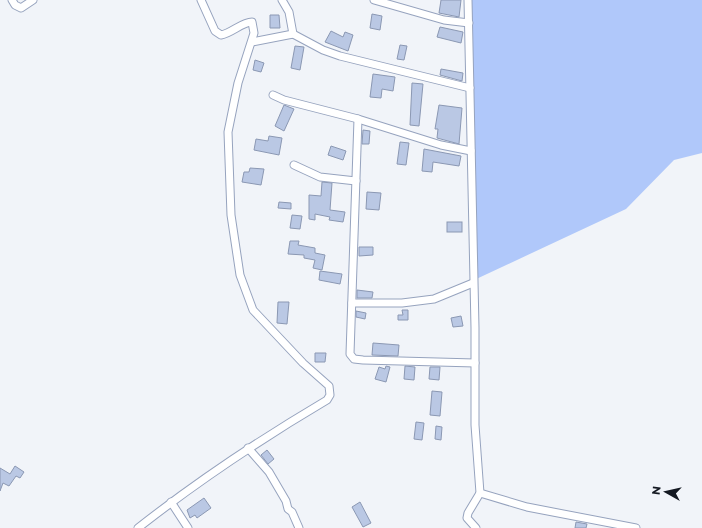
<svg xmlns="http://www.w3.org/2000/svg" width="702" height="528" font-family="Montserrat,sans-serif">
	<rect width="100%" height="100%" fill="#f1f4f9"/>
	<path fill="#b0c8fa" d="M471,0H702V153L674,160L626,209L472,281Z"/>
	<g fill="#bac8e4" stroke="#8b98b3">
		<path d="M441,0H461L459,17L439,13Z"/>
		<path d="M372,14L382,16L380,30L370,28Z"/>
		<path d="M270,15H279L280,28H270Z"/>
		<path d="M440,27L463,32L461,43L437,37Z"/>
		<path d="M331,31L343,37L345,32L353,35L348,51L325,42Z"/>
		<path d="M400,45L407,46L404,60L397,59Z"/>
		<path d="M295,46L304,47L300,70L291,68Z"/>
		<path d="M255,60L264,63L261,72L253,70Z"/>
		<path d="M441,69L463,73L462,81L440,75Z"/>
		<path d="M373,74L395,77L393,91L382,89L381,98L370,97Z"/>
		<path d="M412,83L423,84L419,126L410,125Z"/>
		<path d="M284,105L294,109L284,131L275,126Z"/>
		<path d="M439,105L462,108L459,144L437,138L438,129H435Z"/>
		<path d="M363,130L370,131L369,144H362Z"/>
		<path d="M269,136L282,138L279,155L254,150L256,139L268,141Z"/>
		<path d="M400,142L409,143L406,165L397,164Z"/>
		<path d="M331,146L346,151L343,160L328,155Z"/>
		<path d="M424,149L461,156L459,166L433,162L432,172L422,171Z"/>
		<path d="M250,168L264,169L261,185L242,182L244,172H249Z"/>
		<path d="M322,182L332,183L330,210L345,212L343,222L329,220L330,217L315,214V220L309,219V195L321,196Z"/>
		<path d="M367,192L381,193L379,210L366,209Z"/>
		<path d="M279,202L291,203V209L278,208Z"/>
		<path d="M292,215L302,216L300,229L290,228Z"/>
		<rect x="447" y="222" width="15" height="10"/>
		<path d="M290,241H299L298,245L315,248V253L325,255L322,270L313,268L315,260L304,258V255L288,254Z"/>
		<path d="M359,247H373V255L359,256Z"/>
		<path d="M320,271L342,274L340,284L319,280Z"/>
		<path d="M357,290L373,292L372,298H357Z"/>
		<path d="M278,302H289L287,324L277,323Z"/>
		<path d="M402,310H408V320H398V315H403Z"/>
		<path d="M356,311L366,313L365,319L356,317Z"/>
		<path d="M461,316L463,326L453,327L451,318Z"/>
		<path d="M373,343L399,345L398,356L372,355Z"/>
		<path d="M315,353H326L325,362H315Z"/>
		<path d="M386,366L390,367L386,382L375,379L379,367L385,369Z"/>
		<path d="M405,366L415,367L414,380L404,379Z"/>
		<path d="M430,367H440L439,380L429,379Z"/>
		<path d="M432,391L442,392L440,416L430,415Z"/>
		<path d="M416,422L424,423L422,440L414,439Z"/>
		<path d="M436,426L442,427L441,440L435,439Z"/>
		<path d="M267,450L274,459L268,464L261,455Z"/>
		<path d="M15,466L24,472L20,478L16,476L9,486L3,483L0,491V468L10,474Z"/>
		<path d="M204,498L211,508L197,518L195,515L190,518L187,510Z"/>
		<path d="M360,502L371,523L363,527L352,507Z"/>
		<path d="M576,522L587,524L586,528H575Z"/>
	</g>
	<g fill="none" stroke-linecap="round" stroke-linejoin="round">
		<defs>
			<g id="minor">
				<path d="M12,0L15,5L21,8L33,0"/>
				<path d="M282,0L289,12L293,34"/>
				<path d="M374,0L444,20L469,23"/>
				<path d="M468,0L475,328V425L480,493L468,513L467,518L476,528"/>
				<path d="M252,42L293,34L323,50L340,56L470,88"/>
				<path d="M273,95L284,100L358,119L441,145L471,151"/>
				<path d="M358,119L350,354L354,359L363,360L475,363"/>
				<path d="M294,165L320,177L356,181"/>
				<path d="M352,303H402L434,299L473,283"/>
				<path d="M248,448L269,472L286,501L288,509L292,512L299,528"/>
				<path d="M480,493L527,507L636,528"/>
				<path d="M171,502L188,528"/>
				<path d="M138,528C198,481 261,439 327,400L330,395L329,386L303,363L253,310L240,275L231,215L228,132L238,83L254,33L252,22C242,22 232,33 221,35L215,31L201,0"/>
			</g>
		</defs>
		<use href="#minor" stroke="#96a3be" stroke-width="9"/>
		<use href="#minor" stroke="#fff" stroke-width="7"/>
	</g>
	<g transform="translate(666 492) rotate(278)" stroke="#f1f4f9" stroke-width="3" paint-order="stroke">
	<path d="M0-3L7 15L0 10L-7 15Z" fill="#131821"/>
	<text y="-6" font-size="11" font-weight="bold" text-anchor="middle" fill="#131821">N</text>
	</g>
</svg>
